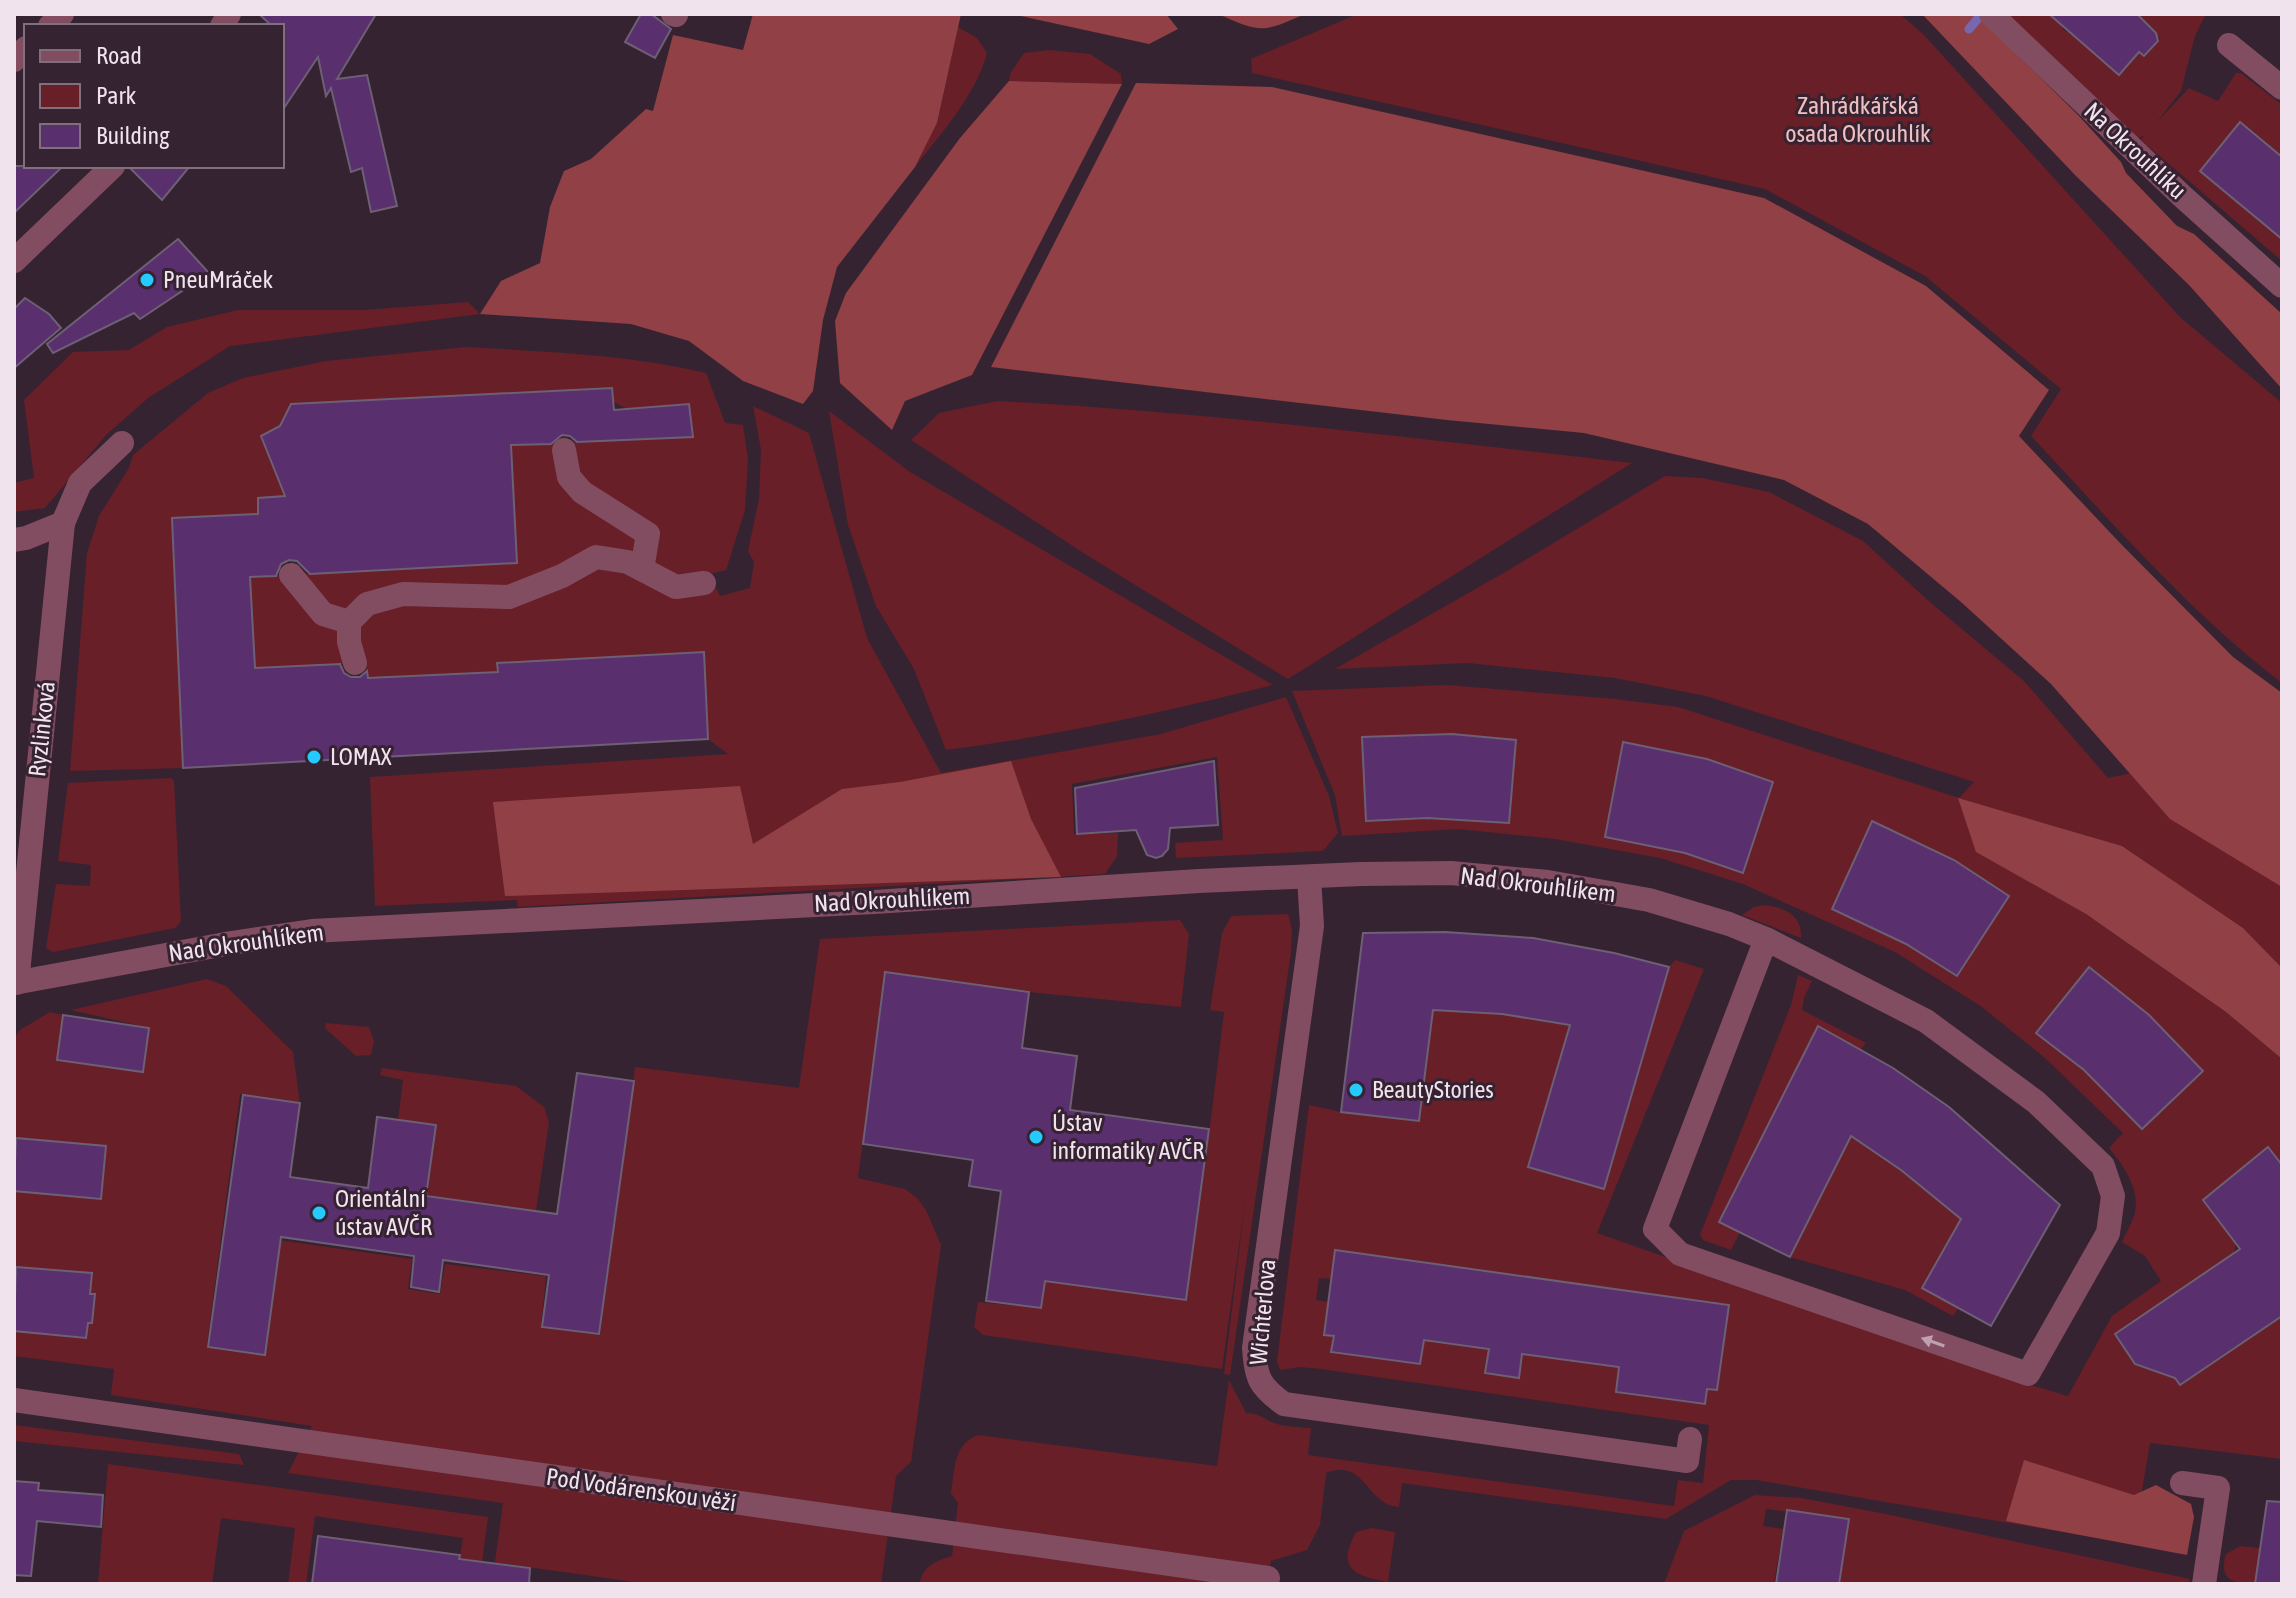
<svg xmlns="http://www.w3.org/2000/svg" width="2296" height="1598" font-family="'Asap Condensed',sans-serif">
	<rect width="100%" height="100%" fill="#362332"/>
	<g fill="#681f27" fill-rule="evenodd">
		<path d="M1358,14H1900L1924,35L2180,317L2282,403V683C2189,612 2111,521 2031,436L2061,389L1925,276L1765,189L1252,73L1251,59Z"/>
		<path d="M2007,14H2071L2062,22L2063,30L2072,33L2119,75L2139,52L2144,56L2160,39L2134,14H2206L2195,36L2181,91L2156,123L2189,88L2218,101L2236,73H2241L2282,105V157L2240,122L2200,171L2223,191L2225,189L2232,194L2231,197L2278,236L2282,235V261L2141,140L2144,136L2136,139Z"/>
		<path d="M958,27L977,38L987,53C975,96 943,131 915,167L937,123Z"/>
		<path d="M1050,50L1090,54L1121,74L1122,84L1009,81L1011,72L1024,53Z"/>
		<path d="M468,302L480,314L230,346L148,398L106,435L45,508L14,512V483L34,478L24,400L73,352L129,350L167,327L238,310H365Z"/>
		<path d="M466,347C547,352 627,354 706,373L725,423L743,425L748,459L745,510L726,570L709,574L720,596L750,588L754,562L748,551L759,499L761,450L753,406L809,433L867,638L941,773L1161,734L1286,697L1329,796L1338,833L1323,851L1176,858L1175,843L1223,840L1217,757L1072,784L1074,834L1118,833L1117,856L1105,874L518,907L517,900L375,906L370,777L728,754L708,739L704,653L497,664L498,671L368,678L367,670L350,671L349,664L255,668L250,577L516,563L512,484L259,498L258,514L172,518L183,768L70,771L87,553L99,516L129,468L133,455L208,393L243,378L326,361ZM612,388L614,402L627,409L684,404L693,437L269,456L291,404Z"/>
		<path d="M997,401C1210,412 1421,439 1632,463L1288,679L1085,554L911,440L939,413Z"/>
		<path d="M829,411L910,472L1273,685C1164,712 1056,736 946,750L914,669L876,606L848,525Z"/>
		<path d="M1665,476L1702,478L1769,492L1863,541L1931,603L2025,682L2108,778L2282,741V968L2243,928L2122,846L1959,799L1977,852L2086,914L2226,1012L2282,1059V1165L2268,1148L2203,1200L2236,1244L2234,1253L2135,1364L2175,1378L2180,1385L2282,1316V1459L2150,1443L2133,1544L1756,1480H1731L1666,1519L1402,1483L1399,1507C1366,1505 1365,1457 1326,1473L1320,1525L1307,1550L1271,1561L1267,1584H920C922,1566 936,1561 952,1556L958,1503L951,1493C955,1470 953,1444 978,1435L1217,1466L1229,1380L1246,1413C1264,1414 1263,1420 1277,1424C1288,1427 1300,1427 1311,1428L1308,1455L1674,1506L1678,1480L1703,1483L1709,1425L1321,1369L1300,1367L1280,1370L1277,1361L1309,1105L1341,1112L1419,1121L1433,1010L1502,1014L1570,1025L1529,1166L1603,1189L1669,967L1675,960L1704,969L1597,1233L2024,1383L2068,1396L2112,1316L2161,1281L2145,1256L2122,1242C2126,1232 2133,1222 2135,1212C2140,1188 2123,1165 2109,1148L2123,1133L2045,1058L1982,1007L1895,952L1743,884L1660,858L1555,839L1458,829L1342,836L1335,795L1292,691L1447,685L1615,699L1678,707L1959,798L1974,782L1706,696L1615,678L1468,663L1335,669L1507,571ZM1452,734L1516,740L1509,823L1427,818L1366,820L1362,737ZM1623,742L1707,759L1773,782L1742,873L1685,853L1605,837ZM1953,860L2009,896L1957,976L1906,944ZM2088,967L2149,1015L2142,1128L2084,1070L2037,1033ZM1319,1278L1729,1306L1717,1389H1707L1705,1404L1619,1367L1522,1354L1519,1378L1486,1373L1489,1349L1424,1340L1420,1364L1332,1352L1334,1336L1325,1335L1328,1302L1316,1300Z"/>
		<path d="M171,778L174,781L181,922L175,928L53,952L46,948L56,884L90,886L91,865L58,861L68,783Z"/>
		<path d="M1765,905C1785,908 1802,915 1801,938L1742,915L1754,907Z"/>
		<path d="M1288,914L1292,930L1291,952L1230,1375L1224,1374L1246,1195L1222,1369L983,1335L974,1327L978,1302L1041,1308L1045,1281L1186,1300L1206,1160L1224,1012L1210,1010L1222,933L1231,916Z"/>
		<path d="M1180,920L1189,934L1181,1007L1029,992L884,972L858,1178L905,1189L917,1198L926,1210L941,1245L911,1462L896,1476L881,1584H649L499,1563L495,1584H492L503,1503L288,1473L312,1426L111,1395L114,1369L14,1356V1331L25,1332L26,1328L92,1322L95,1294H90L92,1273L17,1267L14,1287L16,1138L14,1155V1038L20,1030L50,1012L63,1015L58,1060L142,1072L149,1028L71,1010L207,979L226,986L293,1052L300,1103L240,1094L207,1345L262,1351L278,1240L412,1259L408,1289L440,1294L445,1264L546,1276L541,1327L600,1335L635,1067L799,1088L820,939Z"/>
		<path d="M1798,975L1812,981L1804,998L1802,1010L1866,1043L1860,1050L1817,1027L1720,1221L1740,1232L1731,1250L1703,1240L1700,1235L1791,1005Z"/>
		<path d="M326,1023L369,1027L374,1041L371,1055L356,1056L325,1028Z"/>
		<path d="M382,1068L516,1086L544,1107L549,1122L536,1211L426,1196L398,1120L403,1080L380,1075Z"/>
		<path d="M1851,1136L1901,1170L1961,1219L1922,1287L1958,1308L1953,1316L1905,1290L1790,1257Z"/>
		<path d="M14,1425L239,1454L244,1465L14,1441Z"/>
		<path d="M108,1464L488,1517L480,1578L457,1574L463,1538L315,1516L306,1584H288L295,1528L221,1518L212,1584H98Z"/>
		<path d="M1755,1495L1801,1498L1881,1513L2190,1579L2189,1584H1839L1849,1519L1766,1509L1763,1526L1783,1529L1774,1584H1664L1684,1531Z"/>
		<path d="M1371,1528L1395,1532L1388,1582C1354,1576 1336,1568 1356,1532Z"/>
		<path d="M2240,1546L2260,1548L2255,1584C2234,1584 2218,1580 2226,1554Z"/>
	</g>
	<g fill="#914046">
		<path d="M753,14H961L937,123L915,167L837,267L823,320L813,391L803,404L743,381L689,341L631,324L480,314L501,281L540,263L550,207L564,171L591,159L646,109L653,111L673,35L743,50Z"/>
		<path d="M1011,14H1166L1178,29L1149,44Z"/>
		<path d="M1218,14H1305C1262,33 1261,33 1218,14Z"/>
		<path d="M1922,14H1976L2078,115L2121,162L2126,173L2177,226L2194,234L2282,314V389L2189,285L2076,176Z"/>
		<path d="M1009,81L1122,84L972,375L905,401L892,430L840,383L835,321L846,293L960,138Z"/>
		<path d="M1136,83L1272,87L1764,198L1926,286L2049,390L2019,436L2120,543L2233,657L2282,693V887L2170,819L2051,684L1961,602L1868,524L1784,480L1584,433L1447,420L991,367Z"/>
		<path d="M1011,761L1031,819L1061,877L505,896L493,802L740,786L753,844L842,789L900,782Z"/>
		<path d="M1958,798L2122,846L2243,928L2282,968V1059L2226,1012L2086,914L1976,852Z"/>
		<path d="M2024,1460L2134,1495L2156,1485L2191,1504L2194,1517L2187,1555L2006,1521Z"/>
	</g>
	<g fill="none" stroke-linecap="round" stroke-linejoin="round">
		<path stroke="#7667af" stroke-width="9" d="M1969,29L1980,16L1978,14"/>
	</g>
	<g fill="#592f6d" stroke="#6d5f75" stroke-width="2">
		<path d="M259,14H376L337,79L367,75L397,206L371,212L362,168L351,172L331,88L326,96L318,57L282,111V26H272Z"/>
		<path d="M641,14H651L671,29L655,58L625,42Z"/>
		<path d="M2049,14H2137L2156,33L2158,41L2144,56L2139,52L2119,75Z"/>
		<path d="M2240,122L2282,157V239L2200,171Z"/>
		<path d="M14,166H63L14,213Z"/>
		<path d="M128,166H190L162,200Z"/>
		<path d="M178,239L209,273L140,319L134,313L53,353L47,344Z"/>
		<path d="M25,298L49,314L61,328L14,368V309Z"/>
		<path d="M612,388L614,410L689,404L693,437L577,442L570,436L562,435L551,444L511,445L517,563L310,574L297,561L289,560L281,564L276,576L250,577L255,668L340,664L344,673L351,677H360L367,671L368,678L498,672L497,663L704,652L708,739L183,768L172,518L258,514V498L285,496L261,436L280,426L291,404Z"/>
		<path d="M1452,734L1516,740L1509,823L1427,818L1366,821L1362,737Z"/>
		<path d="M1623,742L1707,759L1773,782L1743,873L1685,853L1605,837Z"/>
		<path d="M1214,761L1218,825L1170,828L1168,849L1162,856L1156,858L1147,855L1136,830L1077,834L1075,788Z"/>
		<path d="M1872,821L1954,860L2009,896L1957,976L1906,944L1832,909Z"/>
		<path d="M1445,932L1533,938L1614,953L1669,967L1604,1189L1528,1167L1570,1025L1502,1014L1433,1010L1419,1121L1341,1112L1363,933Z"/>
		<path d="M2089,967L2149,1015L2203,1071L2142,1129L2084,1070L2036,1033Z"/>
		<path d="M885,972L1029,992L1022,1048L1077,1056L1070,1110L1209,1129L1186,1300L1045,1281L1041,1308L986,1301L1001,1191L969,1186L973,1160L863,1144Z"/>
		<path d="M63,1015L149,1028L143,1072L57,1060Z"/>
		<path d="M1818,1026L1893,1068L1949,1107L2060,1205L1991,1326L1922,1288L1961,1219L1901,1170L1851,1136L1790,1257L1719,1222Z"/>
		<path d="M577,1073L634,1081L599,1334L542,1327L549,1275L443,1260L439,1292L411,1287L414,1256L281,1237L265,1355L208,1347L243,1095L300,1103L290,1177L368,1188L377,1117L436,1125L426,1196L557,1214Z"/>
		<path d="M16,1138L106,1146L101,1199L14,1191Z"/>
		<path d="M2268,1147L2282,1165V1316L2180,1385L2175,1378L2135,1364L2115,1334L2240,1249L2203,1200Z"/>
		<path d="M1335,1250L1729,1305L1717,1390L1707,1389L1705,1404L1616,1392L1619,1367L1522,1354L1519,1378L1485,1373L1489,1349L1424,1340L1420,1364L1331,1352L1334,1336L1324,1335Z"/>
		<path d="M16,1267L92,1273L90,1294H95L92,1323H88L86,1338L14,1331Z"/>
		<path d="M14,1481L39,1483L38,1490L103,1495L101,1527L37,1521L31,1576L14,1575Z"/>
		<path d="M2267,1501L2282,1502V1584H2255Z"/>
		<path d="M1787,1510L1849,1519L1839,1584H1776Z"/>
		<path d="M318,1536L460,1555L459,1559L530,1568L529,1584H312Z"/>
	</g>
	<g fill="none" stroke-linecap="round" stroke-linejoin="round">
		<g stroke="#834d61" stroke-width="24">
			<path d="M673,14L676,15"/>
			<path d="M1991,14L2182,196L2282,286"/>
			<path d="M50,26L62,14"/>
			<path d="M222,26L229,14"/>
			<path d="M2229,45L2282,88"/>
			<path d="M14,60L26,48"/>
			<path d="M14,261L113,166"/>
			<path d="M564,450L569,477L582,492L648,534L642,569"/>
			<path d="M14,540L26,538L63,523"/>
			<path d="M291,575L323,614L349,622"/>
			<path d="M355,663L349,642V622L367,604L403,594L509,597L562,576L596,557L628,562L676,587L704,583"/>
			<path d="M1309,877L1312,926L1254,1348C1256,1378 1259,1386 1284,1404L1687,1461L1690,1439"/>
			<path d="M14,983L231,943L312,931L874,902L1199,881L1361,874L1451,873L1548,882L1649,900L1729,924L1766,939L1926,1021L2036,1102L2103,1166L2113,1196L2108,1233L2028,1374L1680,1254L1655,1229L1766,939"/>
			<path d="M17,983L63,523L80,483L122,443"/>
			<path d="M14,1400L1268,1578"/>
			<path d="M2182,1483L2218,1488L2204,1584"/>
		</g>
	</g>
	<defs><path id="oneway-solid" d="M-6-.8H1V-3.2L6.5 0L1 3.2V.8H-6Z" transform="scale(2)"/></defs>
	<use fill="#bfa0ae" href="#oneway-solid" transform="translate(1933 1342) rotate(-161)"/>
	<g fill="#25c9fe" stroke="#362332" stroke-width="3">
		<circle cx="147" cy="280" r="8"/>
		<circle cx="314" cy="757" r="8"/>
		<circle cx="1356" cy="1090" r="8"/>
		<circle cx="1036" cy="1137" r="8"/>
		<circle cx="319" cy="1213" r="8"/>
	</g>
	<g text-anchor="middle" stroke-width="6" stroke-linejoin="round" paint-order="stroke">
		<g font-size="24" fill="#f0c0c0" stroke="#362332">
			<text x="1858" y="114">Zahrádkářská<tspan x="1858" dy="28">osada Okrouhlík</tspan></text>
		</g>
		<g font-size="24" fill="#f0e3ed" stroke="#362332">
			<text transform="translate(2135 151) rotate(43)" y="8">Na Okrouhlíku</text>
			<text transform="translate(42 729) rotate(-84)" y="8">Ryzlinková</text>
			<text transform="translate(1538 885) rotate(7)" y="8">Nad Okrouhlíkem</text>
			<text transform="translate(892 900) rotate(-3)" y="8">Nad Okrouhlíkem</text>
			<text transform="translate(246 943) rotate(-8)" y="8">Nad Okrouhlíkem</text>
			<text transform="translate(1263 1312) rotate(-85)" y="8">Wichterlova</text>
			<text transform="translate(641 1490) rotate(8)" y="8">Pod Vodárenskou věží</text>
		</g>
		<g font-size="24" fill="#f0e3ed" stroke="#362332" text-anchor="start">
			<text x="163" y="288">PneuMráček</text>
			<text x="330" y="765">LOMAX</text>
			<text x="1372" y="1098">BeautyStories</text>
			<text x="1052" y="1131">Ústav<tspan x="1052" dy="28">informatiky AVČR</tspan></text>
			<text x="335" y="1207">Orientální<tspan x="335" dy="28">ústav AVČR</tspan></text>
		</g>
	</g>
	<rect width="2296" height="1598" fill="none" stroke="#f0e3ed" stroke-width="32"/>
	<rect x="24" y="24" width="260" height="144" fill="#362332" stroke="#80707d" stroke-width="2"/>
	<rect x="40" y="50" width="40" height="12" fill="#834d61" stroke="#80707d" stroke-width="2"/>
	<text x="96" y="64" font-size="24" fill="#f0e3ed">Road</text>
	<rect x="40" y="84" width="40" height="24" fill="#681f27" stroke="#80707d" stroke-width="2"/>
	<text x="96" y="104" font-size="24" fill="#f0e3ed">Park</text>
	<rect x="40" y="124" width="40" height="24" fill="#592f6d" stroke="#80707d" stroke-width="2"/>
	<text x="96" y="144" font-size="24" fill="#f0e3ed">Building</text>
</svg>
